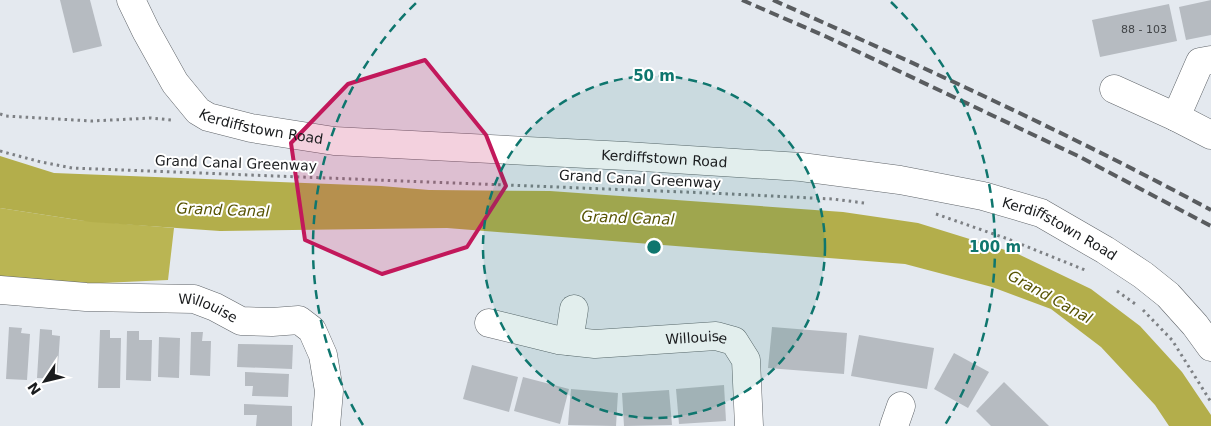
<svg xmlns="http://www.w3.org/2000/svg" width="1211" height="426" font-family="'DejaVu Sans',sans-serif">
	<rect width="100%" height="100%" fill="#e4e9ef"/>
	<path fill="#bab553" d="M0,208L78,220L174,228L168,280L80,284L0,278Z"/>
	<path fill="#b3ae4b" d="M0,156L54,173L381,186L429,190L550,191L843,212L918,223L1018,254L1091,289L1140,326L1182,372L1211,415V426H1169L1155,405L1101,347L1051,309L992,287L905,264L447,228L220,231L91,222L0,208Z"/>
	<g fill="#b6bbc1">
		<path d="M60,0H90L102,46L73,53Z"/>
		<path d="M1211,0V35L1186,40L1179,7Z"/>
		<path d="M1169,4L1177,41L1100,57L1092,20Z"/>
		<path d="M9,327L22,328L21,333L30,334L27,380L6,379Z"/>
		<path d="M772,327L847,333L844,374L768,368Z"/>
		<path d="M40,329L52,330V335L60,336L57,379L37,378Z"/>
		<path d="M100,330H110V338H121L120,388H98Z"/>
		<path d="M127,331H139V340H152L151,381L126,380Z"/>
		<path d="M191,332H203L202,341H211L210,376L190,375Z"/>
		<path d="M859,335L934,348L927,389L851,376Z"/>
		<path d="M159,337L180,338L179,378L158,377Z"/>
		<path d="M238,344L293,345L292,369L237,367Z"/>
		<path d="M954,353L989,372L968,408L934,389Z"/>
		<path d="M472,365L518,377L509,412L463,399Z"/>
		<path d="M245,372L289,374L288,397L252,396L253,386H245Z"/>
		<path d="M523,377L569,389L560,424L514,411Z"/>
		<path d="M1004,382L1049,426H991L976,411Z"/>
		<path d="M724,385L726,421L679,424L676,389Z"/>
		<path d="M571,389L618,393L616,426L568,425Z"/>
		<path d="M669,390L672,425L624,426L622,393Z"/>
		<path d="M244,404L292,406V426H256L257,415H244Z"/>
	</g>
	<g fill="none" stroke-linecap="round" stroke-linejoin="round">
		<defs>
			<g id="minor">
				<path id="s1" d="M131,0L146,31L175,83L198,111L208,117L251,128L334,141L626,156L801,167L900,180L983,196L1041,213L1105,250L1143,275L1168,295L1195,325L1211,347"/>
				<path d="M1114,89L1176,117L1200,62L1211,60"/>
				<path d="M1176,117L1211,135"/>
				<path id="s2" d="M0,290L86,297L194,299L215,307L241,321L272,322L299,320L312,330L323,355L329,391L326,426"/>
				<path id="s3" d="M489,323L558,340L595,344L716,336L734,341L746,360L749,426"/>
				<path d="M569,341L574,309"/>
				<path d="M894,426L901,406"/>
			</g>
		</defs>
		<use href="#minor" stroke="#60656a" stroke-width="29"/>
		<g stroke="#7d8084" stroke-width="3" stroke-dasharray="2.5 4" stroke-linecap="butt">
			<path d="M0,114L6,116L92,121L151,118L172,120"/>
			<path d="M0,151L41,162L72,168L709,193L833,199L864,203"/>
			<path d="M936,214L1008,239L1085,270"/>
			<path d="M1117,291L1138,306"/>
			<path d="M1143,310L1172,340L1211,402"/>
		</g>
		<use href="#minor" stroke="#fff" stroke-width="28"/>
		<g stroke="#595c5f" stroke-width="4" stroke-dasharray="10 5" stroke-linecap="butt">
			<path d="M742,0L827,37L1078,156L1211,226"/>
			<path d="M773,0C921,66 1068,133 1211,210"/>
		</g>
	</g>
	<path fill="#c2185b" fill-opacity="0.2" stroke="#c2185b" stroke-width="4" stroke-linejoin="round" d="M425,60L486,135L506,186L467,247L382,274L305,240L291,143L348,84Z"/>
	<circle cx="654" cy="247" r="171" fill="#0f766e" fill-opacity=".12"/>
	<g fill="none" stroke="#0f766e" stroke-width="2.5" stroke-dasharray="9 6">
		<circle cx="654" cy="247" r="171"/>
		<path d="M363 425A341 341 0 0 1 417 2M891 2A341 341 0 0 1 945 425"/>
	</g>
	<g text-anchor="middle" stroke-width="4" stroke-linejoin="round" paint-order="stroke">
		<g font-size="11" fill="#414447">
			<text x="1144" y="33">88 - 103</text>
		</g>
		<g font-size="14" fill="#1a1c1e" stroke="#fff">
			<text dy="5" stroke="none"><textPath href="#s1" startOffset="196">Kerdiffstown Road</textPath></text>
			<text dy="5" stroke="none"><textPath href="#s1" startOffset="601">Kerdiffstown Road</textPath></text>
			<text transform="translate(236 163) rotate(2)" y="5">Grand Canal Greenway</text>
			<text transform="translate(640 179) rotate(3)" y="5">Grand Canal Greenway</text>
			<text dy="5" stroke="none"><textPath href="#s1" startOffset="1006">Kerdiffstown Road</textPath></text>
			<text dy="5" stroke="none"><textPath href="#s2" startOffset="210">Willouise</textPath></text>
			<text dy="5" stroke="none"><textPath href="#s3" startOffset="210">Willouise</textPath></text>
		</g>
		<g font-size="15" font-style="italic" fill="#575303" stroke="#fff">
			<text transform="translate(223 210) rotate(2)" y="5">Grand Canal</text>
			<text transform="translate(628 218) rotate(2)" y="5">Grand Canal</text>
			<text transform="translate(1050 297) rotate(29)" y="5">Grand Canal</text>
		</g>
	</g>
	<circle cx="654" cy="247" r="8" fill="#0f766e" stroke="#fff" stroke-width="2.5"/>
	<g font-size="15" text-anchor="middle" font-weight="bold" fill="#0f766e" stroke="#fff" stroke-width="4" stroke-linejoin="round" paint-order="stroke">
		<text x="654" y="81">50 m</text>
		<text x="995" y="252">100 m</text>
	</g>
	<g transform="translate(45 381) rotate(235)" stroke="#ffffff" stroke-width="4" paint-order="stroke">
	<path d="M0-4L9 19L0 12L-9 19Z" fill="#1a1c1e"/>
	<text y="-8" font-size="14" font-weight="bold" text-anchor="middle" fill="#1a1c1e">N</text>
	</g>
</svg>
